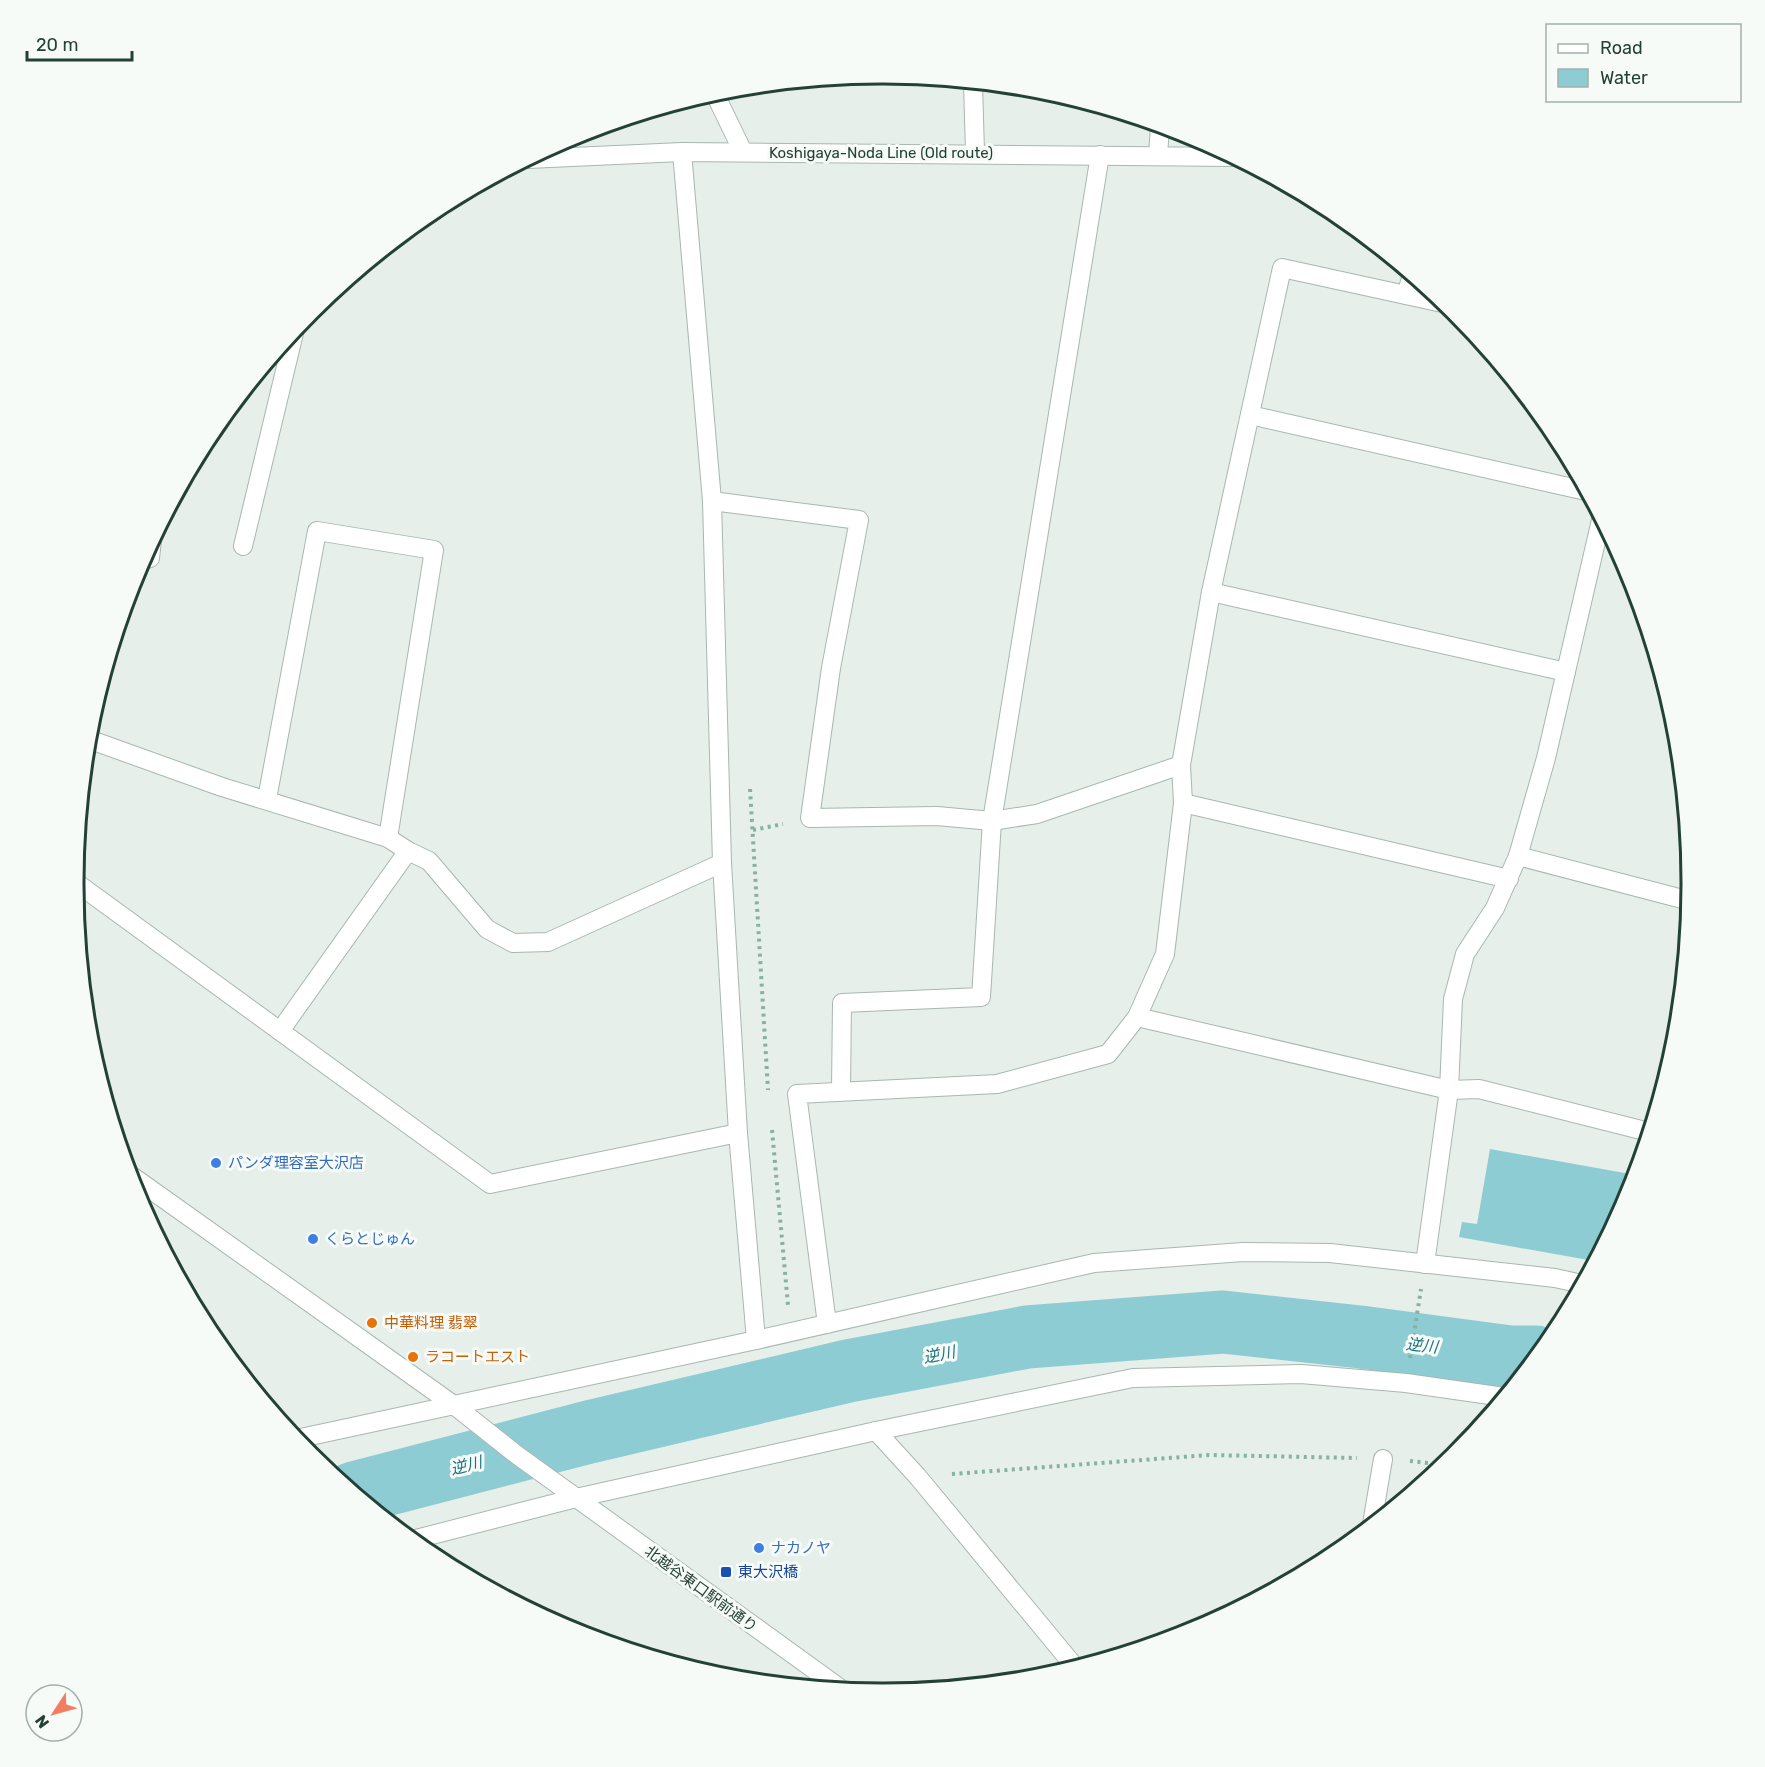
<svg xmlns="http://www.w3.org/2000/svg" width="1765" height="1767" font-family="Rubik,'Noto Sans JP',sans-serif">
	<rect width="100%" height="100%" fill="#e6efea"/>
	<path fill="#8eccd3" d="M1490,1149L1636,1175L1630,1194L1594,1261L1459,1237L1462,1222L1477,1224Z"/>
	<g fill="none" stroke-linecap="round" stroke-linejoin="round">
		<path stroke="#8eccd3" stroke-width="63" d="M354,1493L589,1432L848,1371L1027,1337L1223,1322L1360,1337L1510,1357H1536"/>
		<defs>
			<g id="minor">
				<path d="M973,82L975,153"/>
				<path d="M714,92L743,152"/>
				<path d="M682,152L712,501L722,863L738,1133L756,1340"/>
				<path d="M1158,156L1160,125"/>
				<path d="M528,159L682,152L1234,157"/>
				<path d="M1406,295L1412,275"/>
				<path d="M1250,415L1586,491"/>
				<path d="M712,501L859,520L831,668L810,818L937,816L992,821L1037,814L1181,765"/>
				<path d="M243,546L295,329"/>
				<path d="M141,561L150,558L152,540"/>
				<path d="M1211,592L1566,672"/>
				<path d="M88,739L222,787L388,838L408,851L429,861L487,929L513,943L548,942L722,863"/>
				<path d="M267,799L317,531L434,550L388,838"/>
				<path d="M1183,803L1509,879"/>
				<path d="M1518,856L1690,901"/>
				<path d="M74,881L490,1184L738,1133"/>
				<path d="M1137,1017L1449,1090L1479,1089L1649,1132"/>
				<path d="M280,1031L408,851"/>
				<path d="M841,1091L842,1003L981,997L992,821L1100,155"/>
				<path d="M129,1174L455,1406L517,1455L841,1689"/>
				<path d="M1425,1264L1449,1090L1453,999L1465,954L1495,908L1518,856L1546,758L1601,520"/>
				<path d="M827,1324L797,1094L997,1084L1108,1054L1137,1017L1165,954L1183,803L1181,765L1211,592L1282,268L1447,304"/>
				<path d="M876,1431L918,1477L1075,1667"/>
				<path d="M296,1439L756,1340L1094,1263L1243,1252L1330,1253L1555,1278L1582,1284"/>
				<path d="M1372,1524L1383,1459"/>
				<path d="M412,1540L576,1498L876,1431L1133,1378L1301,1374L1406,1383L1504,1397"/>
			</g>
		</defs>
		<use href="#minor" stroke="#a8b7b1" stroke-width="20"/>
		<g stroke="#86b2a2" stroke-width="4" stroke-dasharray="3 4.5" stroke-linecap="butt">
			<path d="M750,789L768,1090"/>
			<path d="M753,830L783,824"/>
			<path d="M772,1130L788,1305"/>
			<path d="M1410,1358L1421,1289"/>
			<path d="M1410,1461L1445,1465"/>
			<path d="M952,1474L1209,1455L1357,1458"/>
		</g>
		<use href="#minor" stroke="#fff" stroke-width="18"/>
	</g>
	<g fill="#3f7fe0" stroke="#f7fbf8" stroke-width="2">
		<circle cx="216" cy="1163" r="6"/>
		<circle cx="313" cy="1239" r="6"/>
		<circle cx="759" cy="1548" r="6"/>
	</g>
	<g fill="#e8710a" stroke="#f7fbf8" stroke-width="2">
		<circle cx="372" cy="1323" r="6"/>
		<circle cx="413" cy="1357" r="6"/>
	</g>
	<rect fill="#1a4fb4" stroke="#f7fbf8" stroke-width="2" x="720" y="1566" width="12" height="12" rx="3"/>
	<g text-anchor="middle" stroke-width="6" stroke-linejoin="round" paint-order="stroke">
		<g font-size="15" fill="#244138" stroke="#f7fbf8">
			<text x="881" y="158">Koshigaya-Noda Line (Old route)</text>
			<text transform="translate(701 1589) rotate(36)" y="5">北越谷東口駅前通り</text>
		</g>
		<g font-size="15" fill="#366cbe" stroke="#f7fbf8" text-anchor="start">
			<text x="228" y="1168">パンダ理容室大沢店</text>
			<text x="325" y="1244">くらとじゅん</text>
			<text x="771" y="1553">ナカノヤ</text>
		</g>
		<g font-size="15" fill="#c56008" stroke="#f7fbf8" text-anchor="start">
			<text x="384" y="1328">中華料理 翡翠</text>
			<text x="425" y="1362">ラコートエスト</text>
		</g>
		<g font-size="15" fill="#164399" stroke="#f7fbf8" text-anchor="start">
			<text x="738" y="1577">東大沢橋</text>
		</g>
		<g font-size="16" font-style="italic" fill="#1d737f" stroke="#f7fbf8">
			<text transform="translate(1422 1345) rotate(6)" y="6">逆川</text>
			<text transform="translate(939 1354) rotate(-11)" y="6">逆川</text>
			<text transform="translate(466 1465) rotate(-14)" y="6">逆川</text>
		</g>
	</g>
	<path d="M0 0H1765V1767H0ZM882 84H883A798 798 0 0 1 1681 882V885A798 798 0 0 1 883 1683H882A798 798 0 0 1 84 885V882A798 798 0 0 1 882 84Z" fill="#f7fbf8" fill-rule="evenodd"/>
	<path fill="none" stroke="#244138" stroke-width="3" d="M882 84H883A798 798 0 0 1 1681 882V885A798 798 0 0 1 883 1683H882A798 798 0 0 1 84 885V882A798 798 0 0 1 882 84Z"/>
	<rect x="1546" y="24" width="195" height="78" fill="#f7fbf8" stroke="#a3b1ab" stroke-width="1.5"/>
	<rect x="1558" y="44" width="30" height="9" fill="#ffffff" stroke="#a3b1ab" stroke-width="1.5"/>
	<text x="1600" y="54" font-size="18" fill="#244138">Road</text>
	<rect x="1558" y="69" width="30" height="18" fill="#8eccd3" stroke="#a3b1ab" stroke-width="1.5"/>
	<text x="1600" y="84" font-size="18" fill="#244138">Water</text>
	<g transform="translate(54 1713) rotate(234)"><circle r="28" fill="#f7fbf8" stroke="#a3b1ab" stroke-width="1.5"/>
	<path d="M0-4.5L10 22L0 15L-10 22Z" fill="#f37d60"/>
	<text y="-9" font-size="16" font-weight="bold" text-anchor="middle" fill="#244138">N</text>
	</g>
	<path d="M27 51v9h105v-9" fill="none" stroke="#244138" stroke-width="3"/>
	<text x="36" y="51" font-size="18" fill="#244138" stroke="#f7fbf8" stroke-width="4.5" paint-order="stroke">20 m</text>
</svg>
